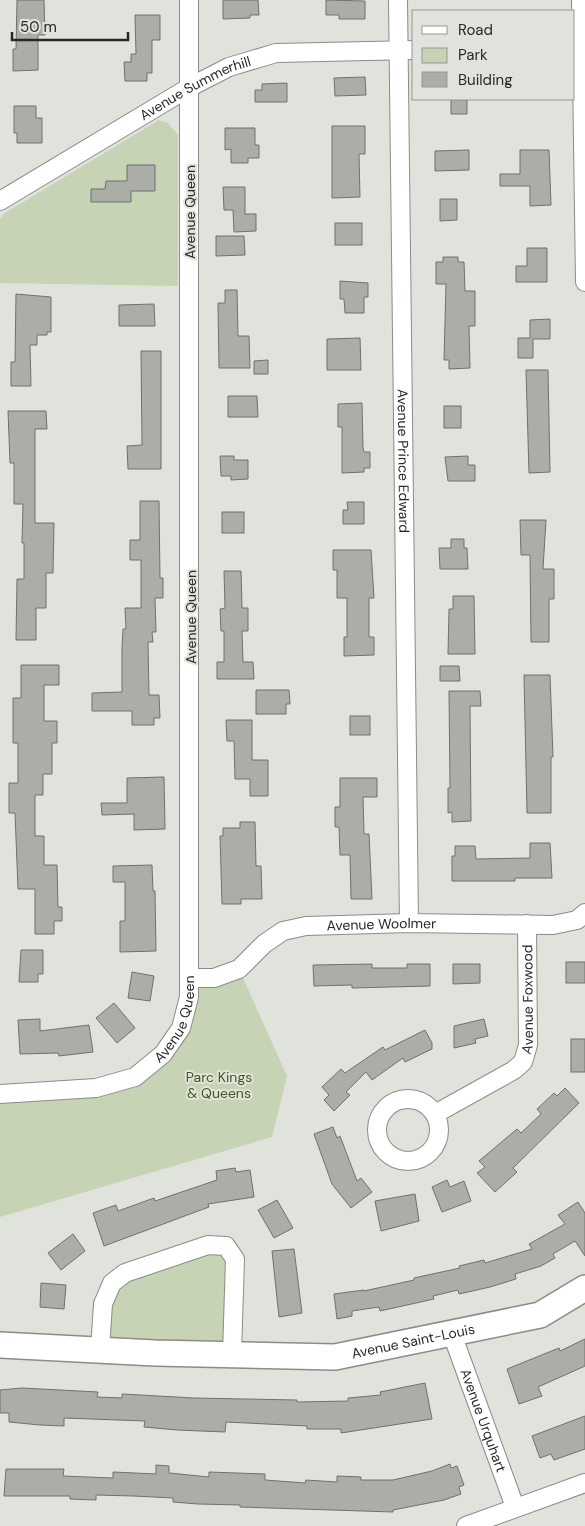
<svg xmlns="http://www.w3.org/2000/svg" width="585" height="1526" font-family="'DM Sans',sans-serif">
	<rect width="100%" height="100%" fill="#e0e3dc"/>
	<g fill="#c6d3b4">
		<path d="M159,120L168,123L178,135V286L0,283V219L5,213Z"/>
		<path d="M239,969L287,1076L272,1137L0,1217V1093L96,1088L163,1054L190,978Z"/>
		<path d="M226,1246L232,1354L100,1349L112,1283Z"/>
	</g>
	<g fill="#abada7" stroke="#6f726c">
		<path d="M17,0H44L45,35H38V70L13,71V49H16Z"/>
		<path d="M223,0H258L259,15H250V18L223,19Z"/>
		<path d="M326,0L365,1V19H339V15H326Z"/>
		<path d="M135,15H160V40H152V73H147V81H125L124,62H131V54H136Z"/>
		<path d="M365,77L366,95L335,96L334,78Z"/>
		<path d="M287,83V102H255V90H262V84Z"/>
		<path d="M451,99L467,100V114H451Z"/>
		<path d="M14,106H36V118H42V143H17V133H14Z"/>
		<path d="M332,126H365V154H359L360,197L332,198Z"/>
		<path d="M225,128H255V145H259V158H248V163H231V149L225,150Z"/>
		<path d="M469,150V170L435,171V151Z"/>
		<path d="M520,150H549L551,205L530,206V186H500V174H520Z"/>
		<path d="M127,165H155V191H131V202H91V189H105L106,181H127Z"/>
		<path d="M223,187H245V214H256V231L234,232L233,210H224Z"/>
		<path d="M440,199H457V220L440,221Z"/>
		<rect x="335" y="223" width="27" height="22"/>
		<path d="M216,236H244L245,255L216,256Z"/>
		<path d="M527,248H547V282H516V266H527Z"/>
		<path d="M443,257H458V262H464L465,291H475V326H469L470,368L449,369V360H444L446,284H436V262H443Z"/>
		<path d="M340,281L368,283V297H364V313H345L344,299H340Z"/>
		<path d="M225,290H237L238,336H249L250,368H219L218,303H225Z"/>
		<path d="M16,294L51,297V332H47V335H37V345H30L31,386H11V362H15Z"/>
		<path d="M154,304L155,326H119V305Z"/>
		<path d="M550,319V339H533V358H518V338H530V320Z"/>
		<path d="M360,338L361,370H327V339Z"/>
		<path d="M141,351H161V469H128L127,446L142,445Z"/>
		<path d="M268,360V374H254V361Z"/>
		<path d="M526,370H548L550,472L529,473Z"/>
		<path d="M228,396H257L258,417H228Z"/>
		<path d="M362,403L363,448L364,452H370V468H364V472L342,473V427H338V404Z"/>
		<rect x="444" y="406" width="17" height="22"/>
		<path d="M8,411H46L47,429H35V523H54L53,573H46V608H36V640H16L17,579H24V543H22L23,504H14V463H10Z"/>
		<path d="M220,456H234V460H248V479L231,480V476H221Z"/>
		<path d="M468,456V465H475V481H448L445,457Z"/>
		<path d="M140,501H159L160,578H163V598H155L156,632H152L153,642H148L149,695H159L160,718H154V725H132V711H92V693L122,692V649L123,629H126L125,608H141V560H130V540H140Z"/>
		<path d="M347,502H364V524H343V510H348Z"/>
		<rect x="222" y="512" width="22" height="21"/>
		<path d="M520,520H546L543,569H554V599H549V642H531L530,555H521Z"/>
		<path d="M451,539H464V548H467L468,569H440L439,548H451Z"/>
		<path d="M333,550H371L374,598H369V637H374V655L344,656V637H347V598H337V570H333Z"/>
		<path d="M224,571H241L242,608H248V631H242L243,662H253L254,679H217V662H224V631H221L220,609L225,608Z"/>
		<path d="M453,596H474L475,654H448L449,609H453Z"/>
		<path d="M21,665H59V685H44V721H57V743H52V774H43V795H35V836H44V865H57L58,907H62V921H54V934H35V889H18L15,813H9V783H18V743H13V698H21Z"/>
		<path d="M440,666H459L460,681H440Z"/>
		<path d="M524,675H550L553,757H551V813H527Z"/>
		<path d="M256,690H289L290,704H286V714H256Z"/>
		<path d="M449,691H480L481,706H470L471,821L452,822V812L448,813V788H450Z"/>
		<rect x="350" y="716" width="20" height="19"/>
		<path d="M226,720H252V760H268V796H250V779H235L234,741H227Z"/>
		<path d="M164,777L165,829L134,830V814L102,815L101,803H127V778Z"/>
		<path d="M340,778H377V797H363L364,834H369L372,899H351L350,855H340L339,827H335V807H340Z"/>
		<path d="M240,822H255L256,866H261L262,899H241V904H222L220,836H223V828H240Z"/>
		<path d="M530,843H550L552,878H515V881H452V856H455V846H475L476,859L530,858Z"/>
		<path d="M152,865L153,891H155L156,951L120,952V921H125V882H113V866Z"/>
		<path d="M21,950H43V974H38V982H19Z"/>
		<rect x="566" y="962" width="19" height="21"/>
		<path d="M372,964V968H407V964H430V986L352,988V985L314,986L313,965Z"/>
		<path d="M453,964H480V983L453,984Z"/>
		<path d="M132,972L154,976L150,1001L128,998Z"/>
		<path d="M114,1003L135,1028L117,1043L96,1018Z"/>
		<path d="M40,1019V1031L89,1025L93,1052L59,1056L58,1053L20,1054L18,1020Z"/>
		<path d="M484,1019L488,1036L475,1039L476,1043L454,1048V1026Z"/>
		<path d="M425,1030L432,1043V1049L405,1062L403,1058L372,1080L366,1072L346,1092L350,1095L334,1111L324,1100L329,1095L322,1087L341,1069L345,1073L383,1047L385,1050Z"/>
		<rect x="571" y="1039" width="14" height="33"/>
		<path d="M565,1088L579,1103L513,1168L517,1172L495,1192L477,1173L485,1167L479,1161L517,1129L521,1133L541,1114L537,1109L554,1093L557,1096Z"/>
		<path d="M333,1127L337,1138L340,1136L357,1181L361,1178L372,1192L351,1208L332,1184L314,1134Z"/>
		<path d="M235,1168L236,1172L250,1170L254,1197L208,1204L209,1207L104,1246L93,1213L116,1205L118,1211L154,1198L155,1201L217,1180L216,1171Z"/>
		<path d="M447,1180L450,1187L464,1181L471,1201L442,1212L432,1187Z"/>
		<path d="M415,1194L419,1221L381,1231L375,1201Z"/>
		<path d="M277,1200L293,1228L274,1238L258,1210Z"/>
		<path d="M578,1202L585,1213V1256L575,1241L553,1254L555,1258L541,1266L515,1274L516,1279L490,1287L459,1294L458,1290L433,1296L434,1299L380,1311L379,1307L352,1311V1316L337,1319L334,1294L364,1290V1291L414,1280V1278L460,1268L459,1266L484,1260L485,1263L532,1249L529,1244L565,1224L558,1215Z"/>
		<path d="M73,1234L85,1251L61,1270L48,1253Z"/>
		<path d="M294,1249L302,1313L279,1317L272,1251Z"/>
		<path d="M41,1283L66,1285L64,1309L40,1307Z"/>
		<path d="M585,1339V1366L538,1387L542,1396L519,1404L507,1369L559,1348L560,1351Z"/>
		<path d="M425,1383L432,1419L341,1433V1429H307V1426L226,1422L225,1432L177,1430L144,1427L145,1421L64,1418V1426L40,1425L9,1422V1413H0V1390L22,1388L98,1392L97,1397L122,1398V1394L194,1398L297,1400V1402L348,1401V1398L381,1395L380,1392Z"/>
		<path d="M585,1416V1449L554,1460L551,1454L540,1458L532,1436Z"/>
		<path d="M450,1464L451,1468L457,1466L464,1485L459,1487L461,1494L444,1500L393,1510V1512L240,1507V1505L198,1504L173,1502V1498L133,1496L96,1495V1500L70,1499V1496H4L6,1469H64L63,1476L113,1478V1472L156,1474V1465L169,1466V1473L209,1477V1472L265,1474V1480L305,1483L306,1480L337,1482V1476L361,1477V1480H393L432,1471Z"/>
	</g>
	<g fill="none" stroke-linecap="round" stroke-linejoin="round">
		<defs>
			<g id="street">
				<path id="s1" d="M398,0L409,923"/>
				<path d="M581,0L585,282"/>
				<path id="s2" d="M0,201L190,87L229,67L276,53L414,50"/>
				<path id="s3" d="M190,978H214L239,969L264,944L283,931L306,926L409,923L553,925L577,920L585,913"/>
				<path id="s4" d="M0,1094L96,1088L135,1077L163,1054L181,1028L189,997V0"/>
				<circle cx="408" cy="1130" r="31"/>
				<path id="s5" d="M435,1114L514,1070L523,1062L528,1045L527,924"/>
				<path id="s6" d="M452,1334L515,1507"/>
				<path d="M100,1349L103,1304L112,1283L125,1273L208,1245L226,1246L235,1259L232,1354"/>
				<path d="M466,1526L585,1483"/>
			</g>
			<g id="secondary">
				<path id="s7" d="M0,1345L155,1353L335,1357L540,1315L585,1288"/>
			</g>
		</defs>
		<use href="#street" stroke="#8a8d87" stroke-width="20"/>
		<use href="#secondary" stroke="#8a8d87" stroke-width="28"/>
		<use href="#street" stroke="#fff" stroke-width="18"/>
		<use href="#secondary" stroke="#fff" stroke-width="25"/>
	</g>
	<g text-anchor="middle" stroke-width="4" stroke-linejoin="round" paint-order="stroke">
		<g font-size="14" fill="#272826" stroke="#e0e3dc">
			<text dy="5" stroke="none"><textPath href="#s2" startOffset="226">Avenue Summerhill</textPath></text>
			<text transform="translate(190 212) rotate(-90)" y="5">Avenue Queen</text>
			<text dy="5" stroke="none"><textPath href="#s1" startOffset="461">Avenue Prince Edward</textPath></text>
			<text transform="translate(191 617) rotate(-90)" y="5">Avenue Queen</text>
			<text dy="5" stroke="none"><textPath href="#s3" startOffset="208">Avenue Woolmer</textPath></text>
			<text dy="5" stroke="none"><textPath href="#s5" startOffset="166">Avenue Foxwood</textPath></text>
			<text dy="5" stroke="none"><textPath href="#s4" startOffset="211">Avenue Queen</textPath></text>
			<text dy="5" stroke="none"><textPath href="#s7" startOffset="415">Avenue Saint-Louis</textPath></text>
			<text dy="5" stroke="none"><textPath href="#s6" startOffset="92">Avenue Urquhart</textPath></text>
		</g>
		<g font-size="14" fill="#435816" stroke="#e0e3dc">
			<text x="219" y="1082">Parc Kings<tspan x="219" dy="16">&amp; Queens</tspan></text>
		</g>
	</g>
	<rect x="412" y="10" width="162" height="90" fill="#e0e3dc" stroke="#969893"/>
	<rect x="422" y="26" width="25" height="8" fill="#ffffff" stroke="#969893"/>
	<text x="458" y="35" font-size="15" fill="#272826">Road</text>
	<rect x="422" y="48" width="25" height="15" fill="#c6d3b4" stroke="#969893"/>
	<text x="458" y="60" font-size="15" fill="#272826">Park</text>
	<rect x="422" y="72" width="25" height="15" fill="#abada7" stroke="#969893"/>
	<text x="458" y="85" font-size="15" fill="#272826">Building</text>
	<path d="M12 32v8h116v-8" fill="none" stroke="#272826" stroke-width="2.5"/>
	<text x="20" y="32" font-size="15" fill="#272826" stroke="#e0e3dc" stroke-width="4" paint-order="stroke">50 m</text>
</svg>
